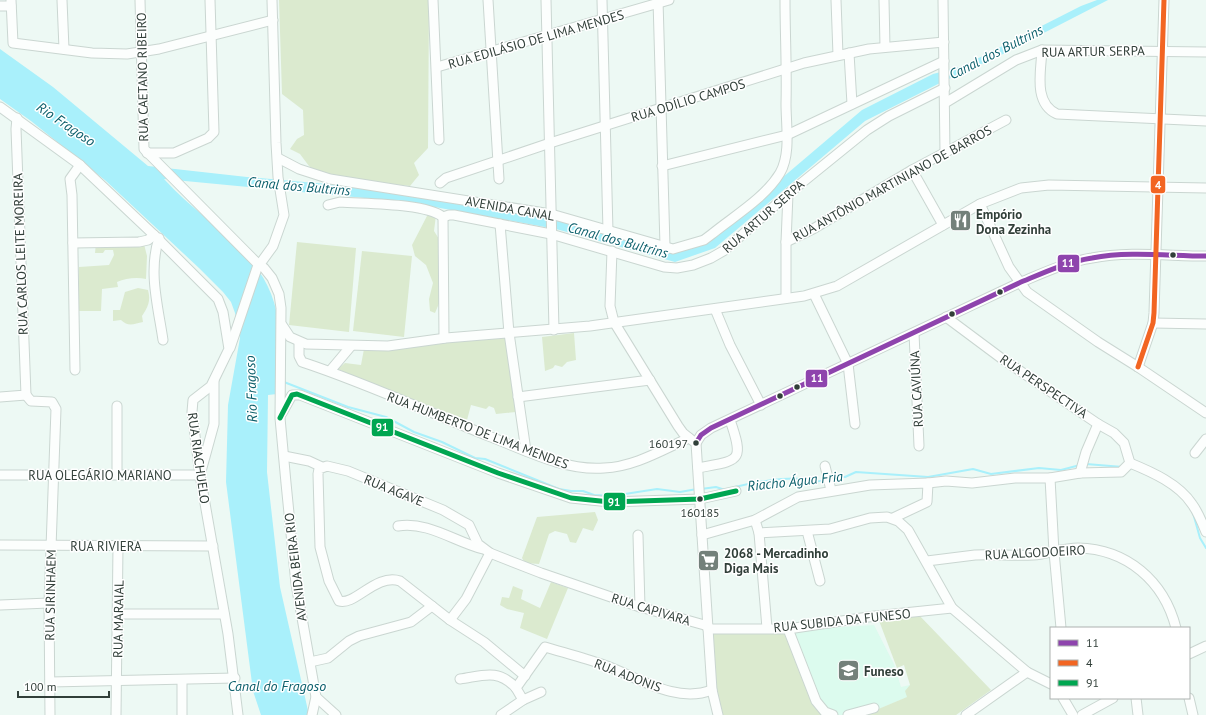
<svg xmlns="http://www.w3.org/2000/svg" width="1206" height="715" font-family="'PT Sans',sans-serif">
	<rect width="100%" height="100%" fill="#edf9f4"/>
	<path fill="#dcfbee" d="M874,625L894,664L901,687L910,685L908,697L864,715H827L786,631Z"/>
	<g fill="#dbeacf">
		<path d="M279,0H429L428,148L414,163L419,175L410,186L323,177L309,166L300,154L290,149L297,139L304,135L303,110L282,94Z"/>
		<path d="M431,214L436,215L434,231L439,239L443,294L435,313L430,311L429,299L433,283L426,265L415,256L412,245L427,216Z"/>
		<path d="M297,242L356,248L349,332L289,325Z"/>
		<path d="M96,243L144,244L147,256L146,279C137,277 126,278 117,282L118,287L102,289L101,311H78L79,267L109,265L114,255L113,250H105L103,253H95Z"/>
		<path d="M362,251L412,256L404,337L353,331Z"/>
		<path d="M138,288L148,290C151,301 148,307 142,316L143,322C134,324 128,327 121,320L113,321V310H120L125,292Z"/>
		<path d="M509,333L519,440L516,412L496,414L494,408L489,406L486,409L471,405L467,420L373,385L338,369L345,363L361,365L364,349Z"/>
		<path d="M574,333L576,360L567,362L562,367L555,365L553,368L545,371L542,337Z"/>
		<path d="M595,512L598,520L593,531L583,528L576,543L570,542L567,534L555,531L549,534L539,564L525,563L522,558L537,517Z"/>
		<path d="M551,582L568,588L547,639L520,628L524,613L507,609L500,605L502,597L509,598L513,586L523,590L521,599L540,608Z"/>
		<path d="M917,613L991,690L956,715H864L907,697L905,691L910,685L904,665L897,668L878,618Z"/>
		<path d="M785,628L827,715H719L710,632Z"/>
	</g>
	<path fill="#a9f0fb" d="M1097,0H1108L1003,54L940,83L865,121L715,248L675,262L556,229L407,202L164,179C209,229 275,255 279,331C279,342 276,354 275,365L276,368L277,394L268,395L267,472L280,587L309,715H261L253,691L226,482L228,405L240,338L235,313L231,302L223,292L199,268L106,181L31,121L0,99V49L53,87L148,166L247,177L395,190L556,218L675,251L709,240L862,110L933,74L963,66L1081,6Z"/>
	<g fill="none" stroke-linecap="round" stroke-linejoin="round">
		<g stroke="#a9f0fb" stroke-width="2">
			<path d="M284,382L348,407L386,417L414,432L442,442L475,458L485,459L559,489L571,491H583L594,495L612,496L657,489L680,492L697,489"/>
			<path d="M1086,464L1123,467"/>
			<path d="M831,476L845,477L856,472L928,477L973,469L991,474L1039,468L1061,470L1080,465"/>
			<path d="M735,487C751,483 784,477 801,479C808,480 818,484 825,479"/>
			<path d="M701,489L716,487L725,490"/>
			<path d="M1193,513L1200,538L1206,548"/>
		</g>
		<defs>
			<g id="minor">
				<path d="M11,0L13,43L92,53L127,54L159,49L273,20"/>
				<path d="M62,0L64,49"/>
				<path d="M140,0L144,149L259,265L264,268L272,278L279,294L281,308L280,418L286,483L296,584L316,697L312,715"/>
				<path d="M433,0L439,140"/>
				<path d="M488,0L499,179"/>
				<path d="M546,0L554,330"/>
				<path d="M602,0L608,231"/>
				<path d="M658,0L665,246"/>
				<path d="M836,0L838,55"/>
				<path d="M884,0L885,47"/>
				<path d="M943,0L945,153"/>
				<path d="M0,6H11"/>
				<path d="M1042,50C1041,71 1033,103 1057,114L1206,121"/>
				<path d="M849,53L852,104"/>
				<path d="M437,67L669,0"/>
				<path d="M945,103L1016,60L1042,50L1206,52"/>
				<path d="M0,107L80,165L154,235"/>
				<path d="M147,153H174L208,138L214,132L210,0"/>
				<path d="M278,158L299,169L330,179L551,214L673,249L704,240L712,234C734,216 765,198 780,173C791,154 786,125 786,104C787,69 785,35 785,0"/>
				<path d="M662,166L787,135L944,61"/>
				<path d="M912,170L943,225"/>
				<path d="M440,183L446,178L550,143L804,63L869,49L944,42"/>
				<path d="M980,204L1009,267L1027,292L1098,342L1138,367L1206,413"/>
				<path d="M328,205L340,202C365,204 425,203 443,217"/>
				<path d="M443,217L449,215H454L551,234L664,267L677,268L693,265L711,258L725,250L788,194L867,130L889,116L945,88"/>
				<path d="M443,217L444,338"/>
				<path d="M500,224L509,333L526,451"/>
				<path d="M159,238C148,271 158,306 163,340"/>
				<path d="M786,242L813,229L912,170L1006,120"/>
				<path d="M73,243L139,242L148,240L154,235L218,299L223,312L229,349L211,386L193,400L192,412L200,475L228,634L238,715"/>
				<path d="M612,251L610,306L614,322L678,426L683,433L693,441"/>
				<path d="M814,294L848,364L855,424"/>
				<path d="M786,298V242L788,194"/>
				<path d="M715,309L730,345L761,405"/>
				<path d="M946,317L1001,358L1098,424L1114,433L1124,443L1130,463"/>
				<path d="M1153,323L1206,324"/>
				<path d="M282,325L290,337L306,344L388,346L446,338L590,326L804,296L837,286L980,204L1021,188L1049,185L1206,188"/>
				<path d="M914,333L919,446"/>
				<path d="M299,342V356L302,362C366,383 428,412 491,437C527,451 565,471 604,468C634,467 662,450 689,438"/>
				<path d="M230,348L257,268L273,246L284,215L278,177L276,143L272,0"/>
				<path d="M1138,367L1153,323L1154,313L1164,0"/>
				<path d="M75,370L72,195L70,179L80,165"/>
				<path d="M330,371L351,346"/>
				<path d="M26,395L31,401L52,402L56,409L49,603L50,715"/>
				<path d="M0,397L26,395L16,129L17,118"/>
				<path d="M518,397L650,380"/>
				<path d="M117,406V474"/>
				<path d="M282,413L292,395H300L498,473L571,498L610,502L700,499L736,491"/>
				<path d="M696,443L701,435L711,428L1019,283C1043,273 1066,262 1092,258C1129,251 1169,256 1206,256"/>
				<path d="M696,443L712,690L718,715"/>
				<path d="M1195,453L1206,439"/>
				<path d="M284,456L309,461L322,467"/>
				<path d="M1130,463C1152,472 1179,484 1192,504C1198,512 1202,522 1206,532"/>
				<path d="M825,466L831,490"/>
				<path d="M698,468C739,460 745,463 730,420"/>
				<path d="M1080,473L1086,452L1098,424"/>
				<path d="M0,475H200L214,424V381"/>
				<path d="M1050,478L1054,552L1061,628"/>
				<path d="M928,483L946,481L972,483L1015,478H1050L1080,473L1121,472L1130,463"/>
				<path d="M755,520L759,533L830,529L870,518L887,517L898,521L908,530L952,608L1027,672L1051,684"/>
				<path d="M398,526C428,521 455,542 483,549"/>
				<path d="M807,531L820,581"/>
				<path d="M759,533L767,628"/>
				<path d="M638,535L640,607"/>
				<path d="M702,535L755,520L798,497L870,485L928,483L927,502L893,518"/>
				<path d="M0,545L213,546"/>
				<path d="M927,561C943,559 959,557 975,555C994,554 1014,556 1033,555C1048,554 1063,548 1078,548C1127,549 1164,581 1176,628"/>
				<path d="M0,605L49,603"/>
				<path d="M118,614H224"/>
				<path d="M450,620L466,599L490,553"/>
				<path d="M708,629H788L875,616L952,608"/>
				<path d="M788,629L816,701L825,712L833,715"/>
				<path d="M1189,654L1206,646"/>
				<path d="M310,662L328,658L349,641L359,636L411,622L432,606"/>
				<path d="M525,676L484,642L450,620L400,581C376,573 355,606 339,601L329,581L320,547L318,474L319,469L327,466L348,471L443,510L469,525L478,544L490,553L541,573L640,607L708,626"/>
				<path d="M460,679C482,676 498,668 516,688"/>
				<path d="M50,682L235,678"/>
				<path d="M316,697L336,715"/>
				<path d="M1063,698L1073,715"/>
				<path d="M1136,698L1138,715"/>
				<path d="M1189,698L1193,715"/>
				<path d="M523,700L541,692"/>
				<path d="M116,715L118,546"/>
				<path d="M182,715V681"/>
				<path d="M501,715L523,700L516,688L545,647C565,653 585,658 604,665C638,677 675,704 712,690"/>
				<path d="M848,715L874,708"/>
				<path d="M966,715L1027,672"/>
				<path d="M1082,715L1113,698"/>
			</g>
		</defs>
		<use href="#minor" stroke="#cad6d1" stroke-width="11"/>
		<use href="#minor" stroke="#fcfefd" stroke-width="9"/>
		<defs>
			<path id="bus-1" d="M696,443L701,435L711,428L1019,283C1043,273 1066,262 1092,258C1129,251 1169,256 1206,256"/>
			<path id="bus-2" d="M1138,367L1153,323L1154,313L1164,0"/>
			<path id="bus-3" d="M280,418L292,395L297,394L498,473L571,498L610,502L700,499L736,491"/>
		</defs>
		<use href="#bus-1" stroke="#fff" stroke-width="8"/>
		<use href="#bus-2" stroke="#fff" stroke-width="8"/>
		<use href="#bus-3" stroke="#fff" stroke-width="8"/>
		<use href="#bus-1" stroke="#8e44ad" stroke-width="5"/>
		<use href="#bus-2" stroke="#f26522" stroke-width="5"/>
		<use href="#bus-3" stroke="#00a651" stroke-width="5"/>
	</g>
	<defs>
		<symbol id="restaurant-square" viewBox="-11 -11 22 22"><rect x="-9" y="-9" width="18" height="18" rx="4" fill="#73807a" stroke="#fff"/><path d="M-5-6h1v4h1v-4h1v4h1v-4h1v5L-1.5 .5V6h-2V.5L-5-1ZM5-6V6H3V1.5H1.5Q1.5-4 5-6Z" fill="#fff"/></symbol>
		<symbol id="supermarket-square" viewBox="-11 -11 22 22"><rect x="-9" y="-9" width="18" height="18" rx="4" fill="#73807a" stroke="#fff"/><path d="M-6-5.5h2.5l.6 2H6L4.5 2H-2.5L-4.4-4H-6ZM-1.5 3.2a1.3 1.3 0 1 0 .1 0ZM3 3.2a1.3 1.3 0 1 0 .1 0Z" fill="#fff"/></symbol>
		<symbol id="university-square" viewBox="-11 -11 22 22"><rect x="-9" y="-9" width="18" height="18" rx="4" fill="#73807a" stroke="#fff"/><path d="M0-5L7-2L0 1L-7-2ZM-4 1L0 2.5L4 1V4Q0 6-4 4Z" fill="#fff"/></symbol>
	</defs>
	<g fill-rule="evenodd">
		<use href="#restaurant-square" x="948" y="208" width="25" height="25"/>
		<use href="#supermarket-square" x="696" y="548" width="25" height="25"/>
		<use href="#university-square" x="836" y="658" width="25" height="25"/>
	</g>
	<g fill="#313f39" stroke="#fff" stroke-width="1.5">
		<circle cx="1173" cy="255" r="3.5"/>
		<circle cx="1000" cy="292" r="3.5"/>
		<circle cx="952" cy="314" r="3.5"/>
		<circle cx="797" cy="387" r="3.5"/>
		<circle cx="780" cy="396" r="3.5"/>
		<circle cx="696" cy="443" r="3.5"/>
		<circle cx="700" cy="499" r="3.5"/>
	</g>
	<g text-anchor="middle" stroke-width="3" stroke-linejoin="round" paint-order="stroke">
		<g font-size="12" fill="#313f39" stroke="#fff" text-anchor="end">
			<text x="688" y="448">160197</text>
			<text x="700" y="517" text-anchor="middle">160185</text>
		</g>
		<g font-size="13" fill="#313f39" stroke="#fff">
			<text transform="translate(536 39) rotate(-16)" y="5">RUA EDILÁSIO DE LIMA MENDES</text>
			<text transform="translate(1093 51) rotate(-1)" y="5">RUA ARTUR SERPA</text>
			<text transform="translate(142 77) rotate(-91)" y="5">RUA CAETANO RIBEIRO</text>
			<text transform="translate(688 100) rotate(-17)" y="5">RUA ODÍLIO CAMPOS</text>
			<text transform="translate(892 183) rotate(-29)" y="5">RUA ANTÔNIO MARTINIANO DE BARROS</text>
			<text transform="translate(510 208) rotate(10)" y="5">AVENIDA CANAL</text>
			<text transform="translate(763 216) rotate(-41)" y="5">RUA ARTUR SERPA</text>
			<text transform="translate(20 254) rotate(-92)" y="5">RUA CARLOS LEITE MOREIRA</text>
			<text transform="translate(1044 386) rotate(34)" y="5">RUA PERSPECTIVA</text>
			<text transform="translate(916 389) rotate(-93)" y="5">RUA CAVIÚNA</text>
			<text transform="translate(478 430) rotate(21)" y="5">RUA HUMBERTO DE LIMA MENDES</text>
			<text transform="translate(199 458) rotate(82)" y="5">RUA RIACHUELO</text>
			<text x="100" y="480">RUA OLEGÁRIO MARIANO</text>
			<text transform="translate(394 490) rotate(22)" y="5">RUA AGAVE</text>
			<text x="106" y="551">RUA RIVIERA</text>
			<text transform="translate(1035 552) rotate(-3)" y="5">RUA ALGODOEIRO</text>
			<text transform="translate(295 567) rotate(-97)" y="5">AVENIDA BEIRA RIO</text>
			<text transform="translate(50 595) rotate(-89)" y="5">RUA SIRINHAEM</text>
			<text transform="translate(651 609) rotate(17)" y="5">RUA CAPIVARA</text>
			<text transform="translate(118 619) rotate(-89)" y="5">RUA MARAIAL</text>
			<text transform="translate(842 620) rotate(-6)" y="5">RUA SUBIDA DA FUNESO</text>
			<text transform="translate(628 675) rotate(21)" y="5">RUA ADONIS</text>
		</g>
		<g font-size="13" font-weight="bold" fill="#313f39" stroke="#fff" text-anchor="start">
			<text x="976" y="219">Empório<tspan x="976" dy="15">Dona Zezinha</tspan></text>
			<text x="724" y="558">2068 - Mercadinho<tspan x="724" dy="15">Diga Mais</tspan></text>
			<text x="864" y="676">Funeso</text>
		</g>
		<g font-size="14" font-style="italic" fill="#0c606c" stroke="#fff">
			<text transform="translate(996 52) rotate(-27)" y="5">Canal dos Bultrins</text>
			<text transform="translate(66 124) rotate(34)" y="5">Rio Fragoso</text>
			<text transform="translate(299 186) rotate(5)" y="5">Canal dos Bultrins</text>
			<text transform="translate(618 240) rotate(15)" y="5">Canal dos Bultrins</text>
			<text transform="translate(251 389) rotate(-92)" y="5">Rio Fragoso</text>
			<text transform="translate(795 481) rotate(-6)" y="5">Riacho Água Fria</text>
			<text x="277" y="691">Canal do Fragoso</text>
		</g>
	</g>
	<g stroke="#fff" stroke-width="1.5">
		<rect x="1150" y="175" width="16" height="19" rx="4" fill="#f26522"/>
		<rect x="1057" y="254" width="23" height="19" rx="4" fill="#8e44ad"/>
		<rect x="805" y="369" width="23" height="19" rx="4" fill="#8e44ad"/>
		<rect x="371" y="418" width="23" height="19" rx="4" fill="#00a651"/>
		<rect x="603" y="492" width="23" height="19" rx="4" fill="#00a651"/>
	</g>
	<g font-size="11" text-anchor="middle" font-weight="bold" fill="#fff">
		<text x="1158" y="189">4</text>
		<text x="1068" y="267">11</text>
		<text x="817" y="382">11</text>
		<text x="382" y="431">91</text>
		<text x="614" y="506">91</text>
	</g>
	<rect x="1050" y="627" width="140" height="72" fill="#ffffff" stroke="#adb2b0"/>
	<rect x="1058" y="640" width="20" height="6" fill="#8e44ad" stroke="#adb2b0"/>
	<text x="1086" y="647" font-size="12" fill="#313f39">11</text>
	<rect x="1058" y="660" width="20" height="6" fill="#f26522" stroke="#adb2b0"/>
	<text x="1086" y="667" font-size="12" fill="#313f39">4</text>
	<rect x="1058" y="680" width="20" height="6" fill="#00a651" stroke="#adb2b0"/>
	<text x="1086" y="687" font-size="12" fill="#313f39">91</text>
	<path d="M18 691v6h91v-6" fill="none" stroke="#313f39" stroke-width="2"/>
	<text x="24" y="691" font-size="12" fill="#313f39" stroke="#ffffff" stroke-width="3" paint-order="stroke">100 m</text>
</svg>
